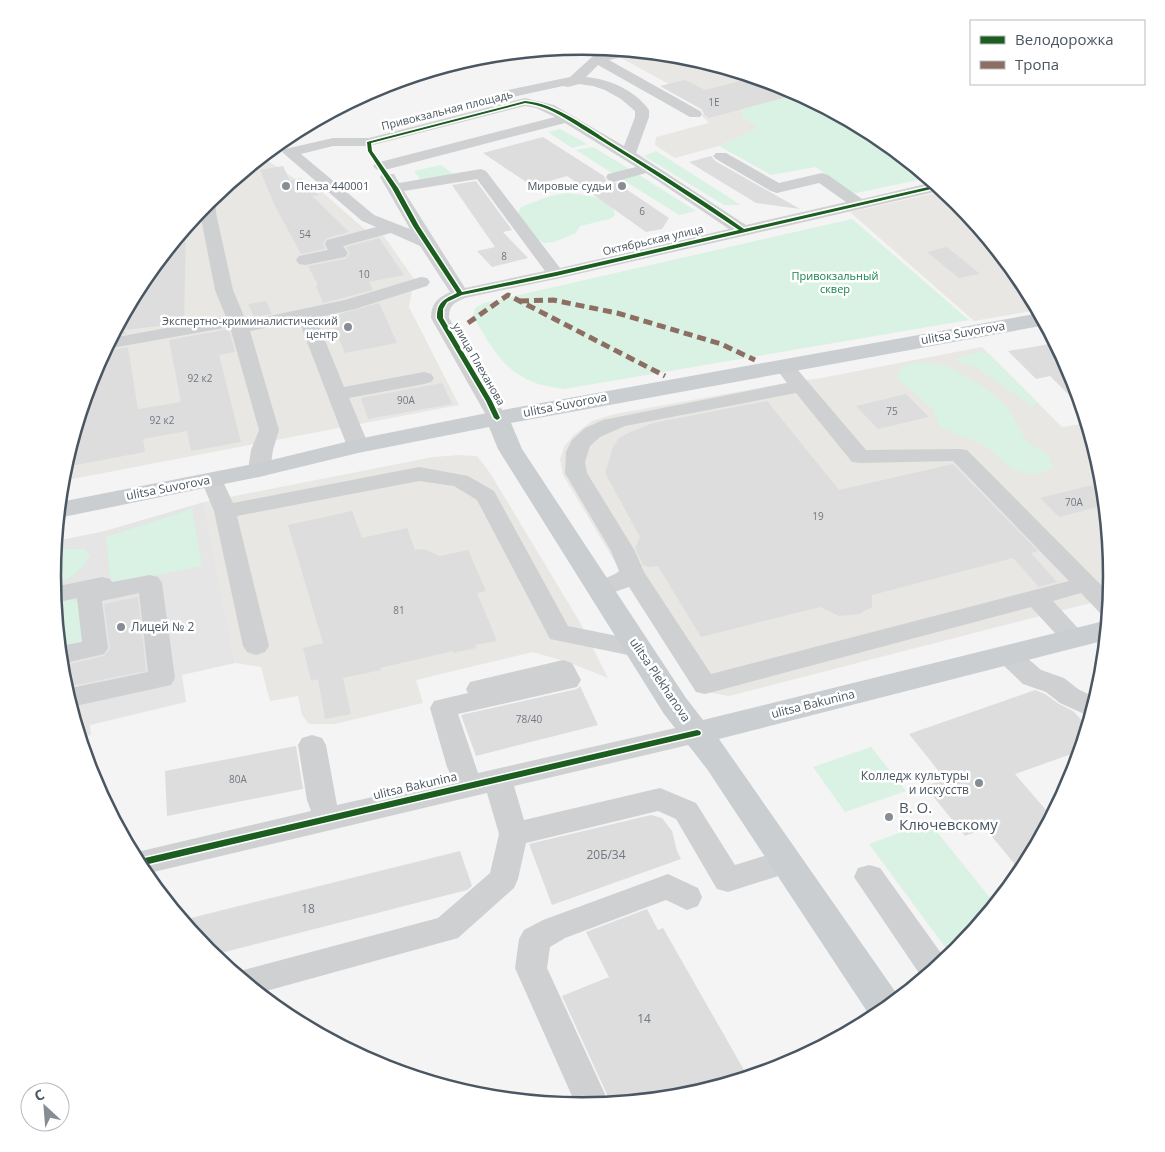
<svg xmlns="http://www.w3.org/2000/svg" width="1165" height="1152" font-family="'Open Sans',sans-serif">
	<rect width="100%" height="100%" fill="#f4f4f4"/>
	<g fill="#e8e7e3">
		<path d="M603,48L686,56L785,87L799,94L742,109V116L759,128L719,146L675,158L655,145L656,137L709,123L701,115L716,110Z"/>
		<path d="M262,157L303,184L322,192L368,232L384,236L414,279L409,307L459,405L62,481L63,472L93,373L142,281L208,201Z"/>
		<path d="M945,191L957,202L1023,282L1038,310L974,321L850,212Z"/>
		<path d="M982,347L1062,427L1082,424L1089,431L1102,473L1112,576L1110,598L729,696L701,691L627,582L563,475L560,459L565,445L575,434L592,421L615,414L780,384L821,378Z"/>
		<path d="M459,455L477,456L490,473L581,624L608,678L570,663L533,652L416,680L423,703L335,724H309L302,715L298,696L270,701L261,667L235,663L204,502L433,457Z"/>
	</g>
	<path fill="#e6e5e6" d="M204,502L235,663L182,675L186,702L90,725L91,735L80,737L63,679L53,576L56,541L105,531Z"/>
	<g fill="#d9f2e3">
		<path d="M799,94L877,136L928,178L851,194L816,167L771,175L719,146L758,128L742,116V109Z"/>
		<path d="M560,129L587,144L572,148L548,132Z"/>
		<path d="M593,147L631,170L615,175L576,150Z"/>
		<path d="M656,151L741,205H724L644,156Z"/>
		<path d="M441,165L457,177L423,183L414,171Z"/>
		<path d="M636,173L696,211L679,215L620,178Z"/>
		<path d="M566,193C583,195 612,195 615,215L610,219L580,226L576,233L554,242L543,243L527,231L518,213L521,207L547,197Z"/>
		<path d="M852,219L969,320L564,389C554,387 542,386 533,382C502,370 489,343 473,316L475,308L484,303Z"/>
		<path d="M977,352L988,353L1039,404L1031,406L977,368L963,363L955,359Z"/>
		<path d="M919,362L948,366L984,387L1008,407L1026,441L1048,455L1054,468L1033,475L1011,468L984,445L940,427L934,410L899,380L898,374L902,366Z"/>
		<path d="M192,509L202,566L111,584L106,537Z"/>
		<path d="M64,549H85L90,556C79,572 72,578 54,585L55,551Z"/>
		<path d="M69,599L82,604L88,637L76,649L60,652L55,602Z"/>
		<path d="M871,747L906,791L845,812L813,767Z"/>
		<path d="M929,822L995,904L951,955L869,844Z"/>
	</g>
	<g fill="#ddddde">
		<path d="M755,77L785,87L799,94L709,118L704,114L701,109L660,86L685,80L705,90Z"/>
		<path d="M543,137L604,176L607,182L617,183L669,218L662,229L646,232L567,176L532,186L483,153Z"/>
		<path d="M711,156L715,161L800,209L756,203L689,162Z"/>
		<path d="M283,166L290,181L301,178L319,195L312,196L349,232L327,238L323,243L325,249L301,254L274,204L260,170Z"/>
		<path d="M476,181L512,230L503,232L528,258L492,267L477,251L495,247L452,185Z"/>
		<path d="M186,228L184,323L125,330L126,334L113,336L142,281Z"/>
		<path d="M379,238L404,275L369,282L373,290L323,303L316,286L318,285L308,266L345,259L350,253L346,247Z"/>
		<path d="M947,247L980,274L959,278L927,252Z"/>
		<path d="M266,301L272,314L254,317L248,304Z"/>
		<path d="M379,303L397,343L345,353L329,317Z"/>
		<path d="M229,329L235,352L219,355L241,442L191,451L187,431L143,439L145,452L65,467L93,373L105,351L128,347L138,409L181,402L169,340Z"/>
		<path d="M1050,344L1063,356L1072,374L1082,408L1050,376L1036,379L1008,351Z"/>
		<path d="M442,383L452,404L368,419L361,398Z"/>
		<path d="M906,394L929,417L878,429L856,406Z"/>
		<path d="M767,401L839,490L953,464L1038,551L1031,553L1057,582L1039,587L1013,558L872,595V607L859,614L839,616L820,607L701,637L658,566L649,567L643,565L635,548L640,537L605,473L613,447L618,439L630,432L653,423Z"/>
		<path d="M1092,485L1104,497L1105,505L1059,517L1040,498Z"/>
		<path d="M352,511L362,538L407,528L415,550L423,549L440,556L468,550L486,591L477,593L497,641L475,645L476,648L453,653V651L380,668L381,670L343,678L351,714L325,719L318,679L311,681L303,648L323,643L288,525Z"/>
		<path d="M138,597L146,671L65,687L62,666L104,656L110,649L104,604Z"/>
		<path d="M580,686L598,725L476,756L461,715L577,689Z"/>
		<path d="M1035,690L1045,694L1059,704L1073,711L1088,727L1080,751L1015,774L1052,817L1021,872L985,828L965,836L925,786L945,779L909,734Z"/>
		<path d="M296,746L303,789L167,816L165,771Z"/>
		<path d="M651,815L662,818L672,831L677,851L681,859L552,905L529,844Z"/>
		<path d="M460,851L472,886L467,890L213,955L183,920Z"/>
		<path d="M647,909L658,930L663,928L748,1077L686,1096L611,1103L562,996L609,977L586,932Z"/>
	</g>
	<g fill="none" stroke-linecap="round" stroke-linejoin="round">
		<g fill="#ced0d2" fill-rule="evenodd">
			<path d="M618,50L637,52L636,54L609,60L700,111L702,114L700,117H690L598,65L586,77C609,79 635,90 649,110V117L636,153L746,225L846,202L819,183L777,193L771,191L716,159L713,156L716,153H726L779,183L822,173L828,175L862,199L934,182L943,190L556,279L465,298C454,303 449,305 449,318L507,418L504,422L497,424L490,422L431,318C431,304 437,298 450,292L420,246L391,233L343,246L348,253L345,257L305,265L299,264L296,260L299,256L328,250L325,244L327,240L376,227L362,221L282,152L285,149L333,138H369L525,98L554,105L624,146L635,117V111L621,99L605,90L593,86L579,84L568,87L563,86L508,98L501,94L503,91L570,77L593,56ZM525,106L536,108L555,117L376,163L373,166L376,169L381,171L565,123L636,167L608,174L606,177L608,180L614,182L646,173L729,229L560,268L486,171L481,169L399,183L394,174H382L380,177L410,229L374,215L301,154L333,146H369ZM477,179L545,271L465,288L404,191Z"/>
			<path d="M213,197L216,201V213L233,290L246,321L345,300L421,277L427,278L430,282L427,286L355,309L316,318L344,387L424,372L431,374L434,378L431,382L424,384L349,398L369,446L365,450L358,452L351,450L347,446L299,321L250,331L279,430L273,450L270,470L267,475L259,476L251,475L248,470L251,450L259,430L230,327L106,349L112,338L226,317L215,290L200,213Z"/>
			<path d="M784,360L791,362L866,450L959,449L967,450L1110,594L1108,615L1100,613L1081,593L1053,601L1087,638L1083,644L1074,647L1065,644L1031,607L705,694L696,692L629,587L600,597L592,595L588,589C595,579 610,579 619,571L611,551L565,473L566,452L572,440L585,428L603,420L787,383L774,366L777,362ZM796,393L852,462L860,463L953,461L1069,581L711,674L644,572L635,551L587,473L585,462L590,446L600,437L625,426Z"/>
			<path d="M419,467L468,476L494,491L568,626L647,642L651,648L647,654L638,657L550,639L477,500L454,486L419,481L237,516L269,646L265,652L256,655L247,652L243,646L214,511L201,480L204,475L212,473L220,475L233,503Z"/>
			<path d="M150,575L158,577L162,583L175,678L171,685L71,707L66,689L148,672L139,593L102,601L108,648L104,654L61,664L60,646L82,642L77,598L55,603L54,587L102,577L110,579L112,582Z"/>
			<path d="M1008,646L1017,649L1041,670L1064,678L1078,689L1096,698L1091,717L1060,703L1046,692L1023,684L999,661L995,655L999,649Z"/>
			<path d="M563,660L572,663L581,680L577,687L458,714L478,773L697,723L707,726L710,733L707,740L697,743L514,786L524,820L660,788L696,803L735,865L787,849L797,852L802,861L797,870L728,892L717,889L676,819L658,811L526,843L518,879L514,888L458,938L259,993L236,972L438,918L490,873L499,834L487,793L145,874L133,853L311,811L307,800L298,745L302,738L312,735L322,738L326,745L337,805L453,779L447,767L430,708L434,701L468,693L466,689L470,682Z"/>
			<path d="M869,865L880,868L946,960L923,979L854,877L858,868Z"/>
			<path d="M668,874L698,888L702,897L698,906L687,910L666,900L565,938L550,947L547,968L609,1103L576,1105L515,968L519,939L524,930L543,920Z"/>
		</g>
		<path fill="#caced1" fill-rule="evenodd" d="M1040,313L1046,325L511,423L522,449L686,698L703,720L1108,620L1106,640L719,739L899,997L872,1019L707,769L664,714L498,449L489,427L358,453L259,477L58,518L60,502L259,463L358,439L497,411Z"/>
		<g stroke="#8d6e63" stroke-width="5" stroke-dasharray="9 5" stroke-linecap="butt">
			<path d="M520,301L553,300L617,313L721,344L755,360"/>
			<path d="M468,323L508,295L665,376"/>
		</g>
		<defs>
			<g id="cycleway">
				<path d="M525,101C555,103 588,128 613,144C657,171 702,199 744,229L937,185L940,187L556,276L462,295L447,302L443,309V318L492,401L500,418L497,420L494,418L486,401L437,318C437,302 443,300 457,293L413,226L392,188L368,151L367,142ZM525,103C551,106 572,123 594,136C643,166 691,198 739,230L556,272L462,292L419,226L398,188L372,151L371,143Z"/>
				<path d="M697,730L700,731L701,733L700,735L140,866L136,860Z"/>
			</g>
		</defs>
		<use href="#cycleway" stroke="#fff" stroke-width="3"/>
		<use href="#cycleway" fill="#1b5e20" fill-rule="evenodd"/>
	</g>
	<g fill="#868d94" stroke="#fff" stroke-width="2">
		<circle cx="286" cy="186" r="5"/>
		<circle cx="622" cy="186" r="5"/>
		<circle cx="348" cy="327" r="5"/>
		<circle cx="121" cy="627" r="5"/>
		<circle cx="979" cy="783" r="5"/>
		<circle cx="889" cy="817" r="5"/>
	</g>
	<g text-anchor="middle" stroke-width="5" stroke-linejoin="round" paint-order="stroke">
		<g font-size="10" fill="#707881">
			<text x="714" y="106">1Е</text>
			<text x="642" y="215">6</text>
			<text x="305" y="238">54</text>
			<text x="504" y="260">8</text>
			<text x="364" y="278">10</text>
			<text x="200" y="382">92 к2</text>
			<text x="406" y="404">90А</text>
			<text x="892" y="415">75</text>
			<text x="162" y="424">92 к2</text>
			<text x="1074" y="506">70А</text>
			<text x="818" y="520">19</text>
			<text x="399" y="614">81</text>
			<text x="529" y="723">78/40</text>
			<text x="238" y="783">80А</text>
		</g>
		<g font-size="11" fill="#4a5661" stroke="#fff">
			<text transform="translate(447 110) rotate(-14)" y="4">Привокзальная площадь</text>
			<text transform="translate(653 240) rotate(-13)" y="4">Октябрьская улица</text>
			<text transform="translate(479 364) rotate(60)" y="4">улица Плеханова</text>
		</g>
		<g font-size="11" fill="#4a5661" stroke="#fff" text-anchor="end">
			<text x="296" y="190" text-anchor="start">Пенза 440001</text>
			<text x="612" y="190">Мировые судьи</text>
			<text x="338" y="325">Экспертно-криминалистический<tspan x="338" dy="13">центр</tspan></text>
		</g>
		<g font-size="11" fill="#17864f" stroke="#fff">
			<text x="835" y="280">Привокзальный<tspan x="835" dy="13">сквер</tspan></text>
		</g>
		<g font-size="12" fill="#4a5661" stroke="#fff">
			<text transform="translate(963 333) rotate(-10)" y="4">ulitsa Suvorova</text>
			<text transform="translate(565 405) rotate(-11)" y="4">ulitsa Suvorova</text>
			<text transform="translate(168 488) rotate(-11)" y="4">ulitsa Suvorova</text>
			<text transform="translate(660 680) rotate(56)" y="4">ulitsa Plekhanova</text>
			<text transform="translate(813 704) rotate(-14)" y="4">ulitsa Bakunina</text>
			<text transform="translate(415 786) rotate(-13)" y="4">ulitsa Bakunina</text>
		</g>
		<g font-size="12" fill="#4a5661" stroke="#fff" text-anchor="start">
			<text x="131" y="631">Лицей № 2</text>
			<text x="969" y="780" text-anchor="end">Колледж культуры<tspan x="969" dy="14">и искусств</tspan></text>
		</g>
		<g font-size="12" fill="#707881">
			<text x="606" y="859">20Б/34</text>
			<text x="308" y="913">18</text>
			<text x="644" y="1023">14</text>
		</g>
		<g font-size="15" fill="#4a5661" stroke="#fff" text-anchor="start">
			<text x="899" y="813">В. О.<tspan x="899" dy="17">Ключевскому</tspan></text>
		</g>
	</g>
	<path d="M0 0H1165V1152H0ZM61 576a521 521 0 1 1 1042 0a521 521 0 1 1-1042 0Z" fill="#fff" fill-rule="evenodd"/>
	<path fill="none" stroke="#4a5661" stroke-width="2.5" d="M61 576a521 521 0 1 1 1042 0a521 521 0 1 1-1042 0Z"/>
	<rect x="970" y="20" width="175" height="65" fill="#ffffff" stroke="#b7bbc0"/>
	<rect x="980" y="36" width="25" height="8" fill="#1b5e20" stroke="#b7bbc0"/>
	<text x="1015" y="45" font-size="15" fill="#4a5661">Велодорожка</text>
	<rect x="980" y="61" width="25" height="8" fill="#8d6e63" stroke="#b7bbc0"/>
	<text x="1015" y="70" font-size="15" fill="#4a5661">Тропа</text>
	<g transform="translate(45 1107) rotate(334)"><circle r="24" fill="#ffffff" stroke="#b7bbc0"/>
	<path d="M0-4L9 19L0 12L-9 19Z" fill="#868d94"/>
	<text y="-8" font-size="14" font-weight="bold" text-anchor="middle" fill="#4a5661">С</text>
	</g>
</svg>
